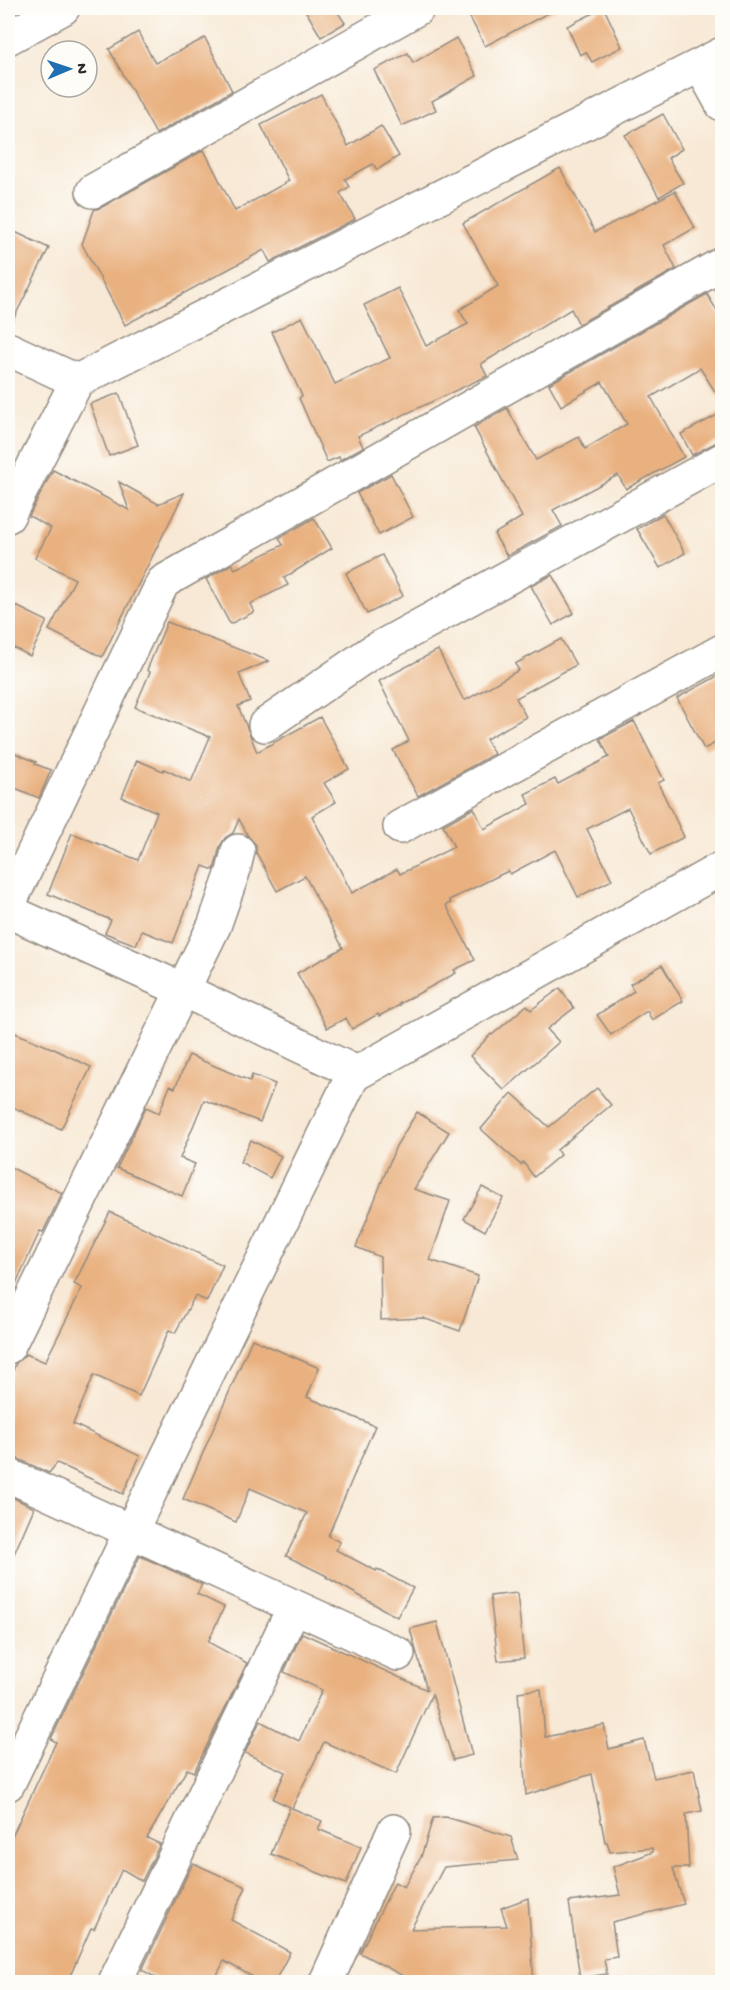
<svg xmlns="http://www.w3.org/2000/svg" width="730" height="1990" font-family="'Gochi Hand',sans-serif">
	<rect width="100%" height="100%" fill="#fdfcf7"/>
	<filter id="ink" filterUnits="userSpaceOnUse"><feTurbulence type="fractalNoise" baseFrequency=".0167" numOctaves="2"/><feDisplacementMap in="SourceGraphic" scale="12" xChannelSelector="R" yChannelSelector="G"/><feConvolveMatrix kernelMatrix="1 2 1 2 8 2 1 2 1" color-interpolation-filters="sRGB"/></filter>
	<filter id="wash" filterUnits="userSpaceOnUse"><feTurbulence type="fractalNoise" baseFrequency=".008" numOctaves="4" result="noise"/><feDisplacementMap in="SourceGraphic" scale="24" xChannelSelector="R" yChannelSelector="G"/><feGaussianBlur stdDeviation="1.35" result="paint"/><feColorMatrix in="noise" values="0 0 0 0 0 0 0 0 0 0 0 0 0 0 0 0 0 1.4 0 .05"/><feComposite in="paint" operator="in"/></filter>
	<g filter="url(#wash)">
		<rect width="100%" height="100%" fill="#f8e9d6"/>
		<g id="blocks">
			<g fill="#e9b180">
				<path d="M304,8H335L345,23L321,37Z"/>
				<path d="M465,8H558L485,46Z"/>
				<path d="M604,8L622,47L592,62L586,52L580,55L567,26Z"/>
				<path d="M138,32L155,63L205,38L232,91L156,134L109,49Z"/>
				<path d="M456,38L477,76L432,101L436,110L402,126L374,70L408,53L413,63Z"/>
				<path d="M321,94L348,146L381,126L399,156L377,170L373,164L345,179L349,187L340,193L355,219L270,262L264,250L125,325L82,244L94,210L102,207L204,150L235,211L289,181L261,125Z"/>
				<path d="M663,114L682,149L668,158L683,183L659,197L625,135Z"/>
				<path d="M560,168L595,232L675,191L695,228L664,245L676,269L579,324L571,309L481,364L487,376L358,436L363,447L340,460L339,457L327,462L299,398L302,396L272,332L302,317L335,384L390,358L364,305L398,288L426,346L468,324L459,310L498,286L463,223Z"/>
				<path d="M15,232L49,248L8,330V250Z"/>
				<path d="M707,294L723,321V404L700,368L651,397L684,457L626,489L618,475L553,510L562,526L507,556L494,534L522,517L474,427L507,408L536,460L579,437L585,449L627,424L602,382L561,406L549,384Z"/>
				<path d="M119,393L138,445L109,456L90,404Z"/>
				<path d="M723,412V439L692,455L681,434Z"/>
				<path d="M53,470L129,510L119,482L158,504L184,493L102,657L49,630L75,579L35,558L51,528L29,516Z"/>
				<path d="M391,474L413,517L379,535L357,493Z"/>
				<path d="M663,514L685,553L660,568L637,529Z"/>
				<path d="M314,518L332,548L284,578L288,585L250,604L254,612L230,624L206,579L232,564L235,569L283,545L279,538Z"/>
				<path d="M382,555L403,596L367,614L346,573Z"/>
				<path d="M552,575L574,613L553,625L531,586Z"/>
				<path d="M8,602L47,621L30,656L8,645Z"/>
				<path d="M167,622L269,661L239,674L250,701L238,706L257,752L320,717L349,769L324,783L336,802L312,816L352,893L397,869L400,874L454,847L443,825L474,808L484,829L530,804L525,794L555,779L558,784L609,757L600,739L634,721L664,780L658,783L684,837L651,854L628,808L587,829L612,880L578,897L555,850L510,874L508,871L449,900L451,903L446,905L475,960L454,970L456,973L399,1004L400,1005L379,1016L378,1014L352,1029L346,1018L327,1028L297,973L343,948L305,876L277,891L256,852V845L248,836L239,819L233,833L225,838L220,846L214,870L203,866L173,943L142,931L136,945L105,933L111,920L48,894L72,833L138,860L157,812L122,797L137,760L163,771L164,769L191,782L210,737L135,707L150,672L147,670Z"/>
				<path d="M561,639L576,665L516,698L526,717L486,739L494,754L418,796L393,750L409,741L379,681L438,650L463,699L466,700L519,670L515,664Z"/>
				<path d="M723,673V739L704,749L677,698Z"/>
				<path d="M8,750L36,762L35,764L51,770L39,798L8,785Z"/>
				<path d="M662,965L683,1001L652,1020L647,1011L611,1035L597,1015L634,991L630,984Z"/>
				<path d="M560,988L574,1008L547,1029L559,1042L504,1090L470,1056L491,1034L492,1035L527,1005L531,1010Z"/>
				<path d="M8,1030L54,1049L91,1067L61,1129L8,1105Z"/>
				<path d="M189,1055L250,1081L252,1075L275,1084L260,1122L204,1100L180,1158L195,1164L182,1196L117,1168L146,1107L159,1113L170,1086L175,1088Z"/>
				<path d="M597,1088L611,1105L557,1150L560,1155L534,1177L523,1162L521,1165L481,1129L512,1093L549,1127Z"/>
				<path d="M417,1112L449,1132L414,1189L450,1201L430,1260L478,1276L460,1331L423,1318L381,1320L380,1257L356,1247L396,1146Z"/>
				<path d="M251,1140L281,1156L270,1178L240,1162Z"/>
				<path d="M8,1166L62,1193L43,1232L40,1231L8,1301Z"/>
				<path d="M482,1187L503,1198L485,1231L464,1219Z"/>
				<path d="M110,1212L223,1265L207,1301L195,1296L175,1333L169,1330L139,1396L94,1375L73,1424L140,1456L123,1494L57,1463L49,1473L16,1458L8,1456V1384L16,1363L26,1354L45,1362L82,1288L74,1284Z"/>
				<path d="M252,1339L319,1368L307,1397L375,1426L328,1536L340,1542L336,1550L376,1571L377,1569L413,1588L397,1617L326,1577L327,1576L286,1556L307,1513L250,1488L236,1522L183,1499Z"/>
				<path d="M8,1495L34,1508L8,1568Z"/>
				<path d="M140,1556L202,1584L197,1594L224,1607L208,1642L247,1663L194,1772L187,1769L147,1838L160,1844L142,1881L122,1869L94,1929L91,1928L67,1983H8V1845L56,1742L51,1739Z"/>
				<path d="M517,1593L524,1658L498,1661L490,1596Z"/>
				<path d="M437,1622L472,1755L453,1760L432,1694L396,1774L324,1742L292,1808L322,1821L318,1829L361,1847L346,1884L271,1854L290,1807L273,1799L285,1772L245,1753L260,1721L299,1741L322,1690L284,1672L302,1633L427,1690L410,1629Z"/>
				<path d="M541,1689L545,1737L604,1725L609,1749L644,1740L654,1778L694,1770L702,1811L686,1814L689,1868H673L684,1904L612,1922L617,1957L604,1959L607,1974L580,1978L569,1902L620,1895L613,1867L653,1852L652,1848L610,1852L607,1842H605L592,1774L526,1795L518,1692Z"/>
				<path d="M446,1817L511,1837L518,1860L444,1867L411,1929L507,1926L501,1908L528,1898L534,1983H416L360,1953L395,1882L404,1887L421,1857L433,1818Z"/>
				<path d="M193,1863L246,1887L231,1920L290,1952L274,1983H264L224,1961L213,1983H165L142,1970Z"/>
			</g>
		</g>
	</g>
	<g filter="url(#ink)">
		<use href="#blocks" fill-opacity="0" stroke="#928a80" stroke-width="1.5"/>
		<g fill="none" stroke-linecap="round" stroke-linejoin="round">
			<defs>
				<g id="minor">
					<path d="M8,38L63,8"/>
					<path d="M701,66L722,104"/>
					<path d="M93,191L418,8"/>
					<path d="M8,349L77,381"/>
					<path d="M8,516L77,381L722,54"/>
					<path d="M265,725L370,653L722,460"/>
					<path d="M400,827L722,651"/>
					<path d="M8,906L163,582L722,264"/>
					<path d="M8,911L183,990L357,1073L722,868"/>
					<path d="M8,1347L214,926L233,872L238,851"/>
					<path d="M8,1475L398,1654"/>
					<path d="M8,1784L354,1073"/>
					<path d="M115,1982L294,1607"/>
					<path d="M326,1982L394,1831"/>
				</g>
			</defs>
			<use href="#minor" stroke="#928a80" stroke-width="36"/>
			<use href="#minor" stroke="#fff" stroke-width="33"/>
		</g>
	</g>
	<rect width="730" height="1990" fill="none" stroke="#fdfcf7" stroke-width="30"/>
	<g transform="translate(69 69) rotate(88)"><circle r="28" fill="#fdfcf7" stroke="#a9a8a5" stroke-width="1.5"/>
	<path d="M0-4.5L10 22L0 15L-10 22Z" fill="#1f6fb2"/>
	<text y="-9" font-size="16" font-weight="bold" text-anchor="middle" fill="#2b2b2b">N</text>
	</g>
</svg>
